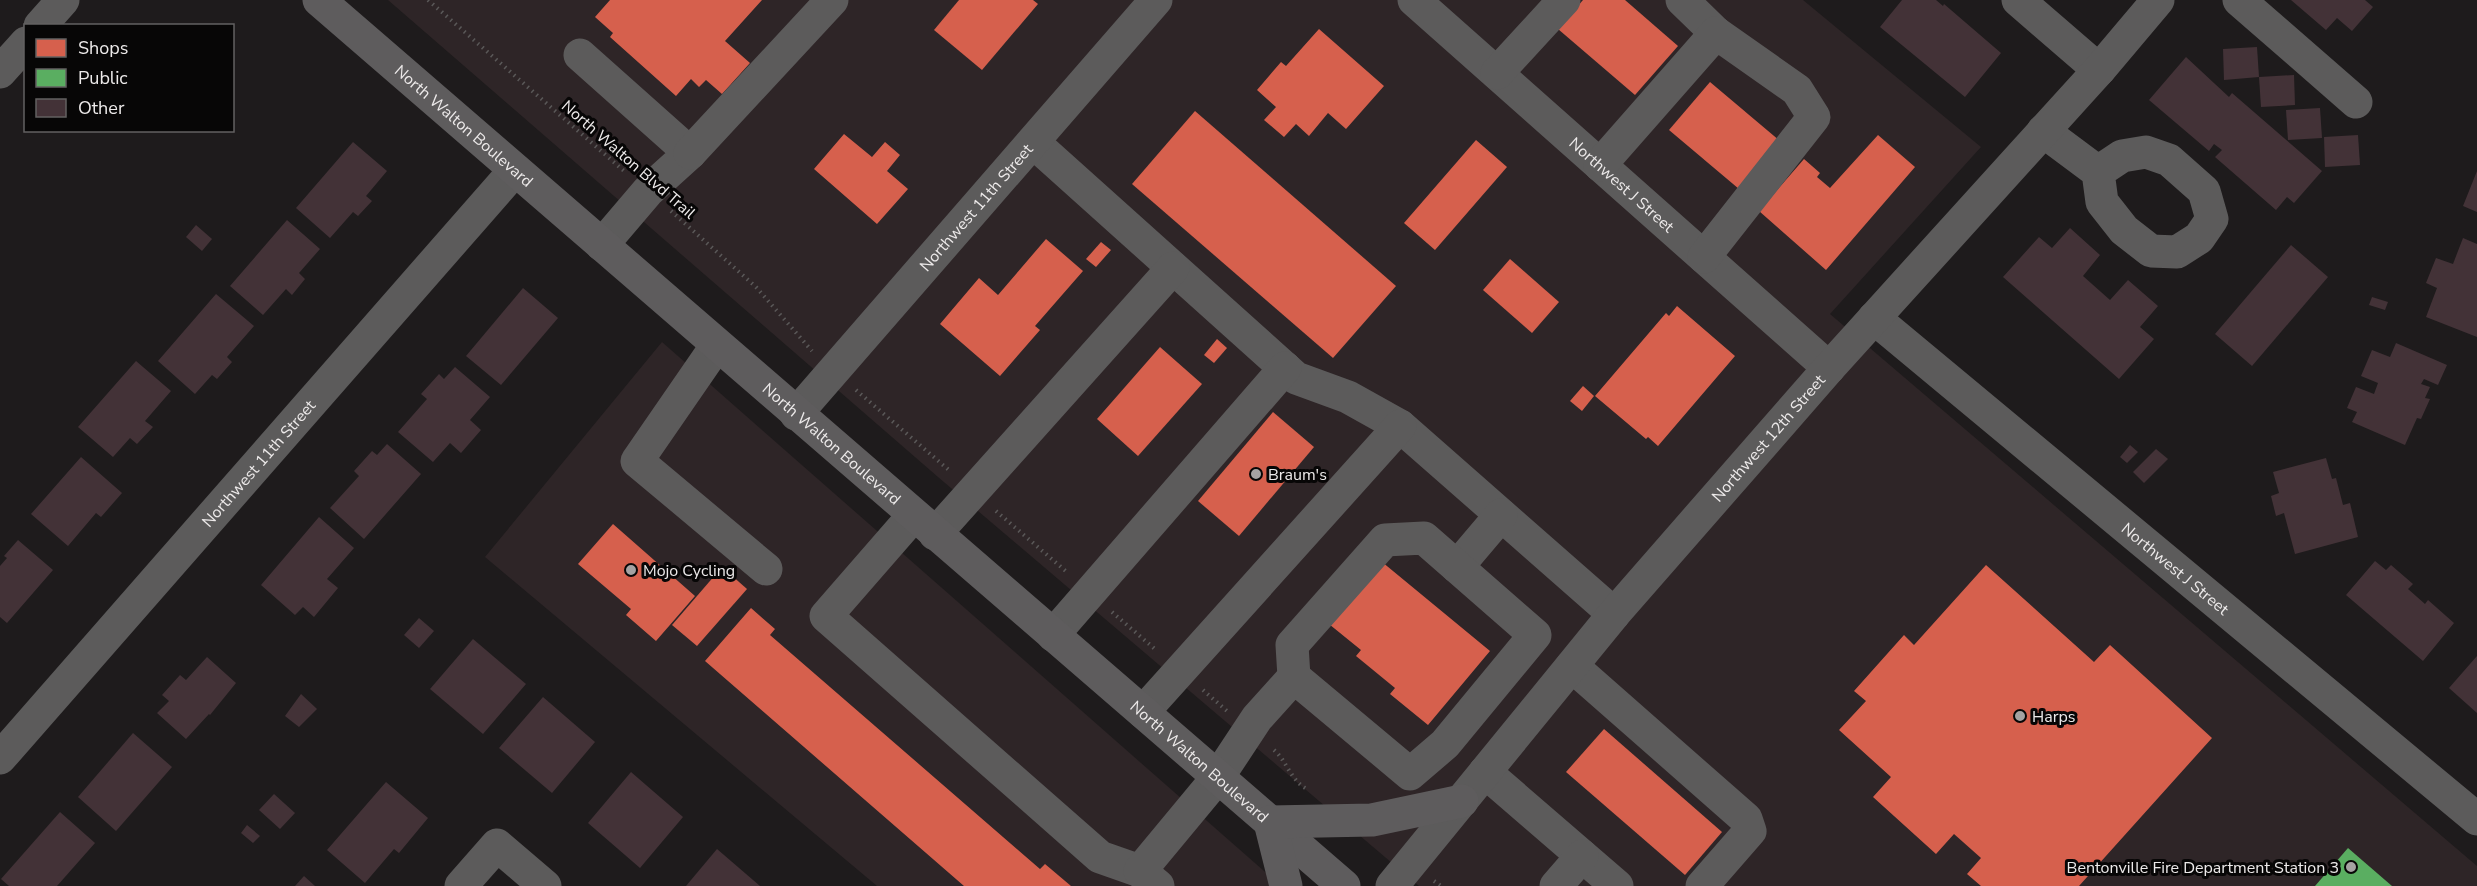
<svg xmlns="http://www.w3.org/2000/svg" width="2477" height="886" font-family="'Nunito Sans',sans-serif">
	<rect width="100%" height="100%" fill="#1e1b1c"/>
	<g fill="#2e2527">
		<path d="M388,0H1803L1981,147L1830,314L2477,866V886H1419L938,477Z"/>
		<path d="M662,342L1281,886H877L485,557Z"/>
	</g>
	<g fill="#d6604d">
		<path d="M610,0H762L725,41L750,63L722,94L706,80L699,87L691,79L676,96L610,37L613,33L595,17Z"/>
		<path d="M959,0H1033L1038,4L982,70L934,30Z"/>
		<path d="M1583,0H1625L1678,46L1635,95L1558,29Z"/>
		<path d="M1319,29L1384,86L1346,129L1328,113L1309,136L1296,124L1284,137L1264,120L1276,107L1257,90L1281,62L1286,66Z"/>
		<path d="M1710,82L1780,141L1739,189L1669,130Z"/>
		<path d="M1195,111L1396,286L1333,358L1132,184Z"/>
		<path d="M844,134L872,157L885,142L900,155L887,171L908,189L877,224L814,169Z"/>
		<path d="M1878,135L1915,167L1826,270L1759,211L1804,159L1820,173L1817,177L1830,188Z"/>
		<path d="M1476,140L1507,167L1435,250L1404,223Z"/>
		<path d="M1046,239L1083,271L1035,326L1040,330L1000,376L940,324L979,278L998,295Z"/>
		<path d="M1101,242L1111,250L1096,267L1086,259Z"/>
		<path d="M1510,259L1559,302L1532,333L1483,290Z"/>
		<path d="M1677,306L1735,356L1658,446L1648,437L1646,439L1595,396L1666,313L1669,316Z"/>
		<path d="M1217,339L1227,348L1214,363L1204,355Z"/>
		<path d="M1160,347L1202,384L1138,456L1097,419Z"/>
		<path d="M1583,386L1594,396L1582,411L1570,401Z"/>
		<path d="M1273,412L1314,447L1239,536L1198,501Z"/>
		<path d="M613,524L695,596L656,641L626,615L631,609L578,564Z"/>
		<path d="M1376,557L1490,651L1428,725L1390,694L1395,688L1356,656L1361,650L1324,620Z"/>
		<path d="M1986,565L2094,662L2110,645L2212,738L2079,886H1981L1967,874L1981,858L1954,834L1936,854L1873,797L1891,777L1839,730L1866,701L1854,691L1904,635L1914,645Z"/>
		<path d="M722,567L747,589L697,646L672,625Z"/>
		<path d="M751,608L775,629L770,635L1040,869L1045,864L1071,886H964L705,661Z"/>
		<path d="M1604,729L1722,832L1685,875L1566,772Z"/>
	</g>
	<path fill="#5aae61" d="M2348,848L2392,886H2315Z"/>
	<g fill="#433237">
		<path d="M1902,0H1936L1943,6L1944,4L2001,53L1965,97L1880,27Z"/>
		<path d="M2291,0H2365L2373,7L2352,31L2337,18L2326,30Z"/>
		<path d="M2257,47L2259,77L2224,80L2223,49Z"/>
		<path d="M2186,57L2229,97L2232,93L2322,171L2294,203L2287,197L2276,210L2215,157L2222,150L2214,144L2209,151L2149,100Z"/>
		<path d="M2294,75L2295,105L2261,107L2259,77Z"/>
		<path d="M2320,108L2322,138L2288,140L2286,110Z"/>
		<path d="M2358,135L2360,165L2325,167L2324,137Z"/>
		<path d="M353,142L387,171L366,196L372,201L358,216L353,212L330,238L296,208Z"/>
		<path d="M2477,171V212L2463,206Z"/>
		<path d="M287,220L320,249L299,273L305,279L292,295L286,289L263,315L230,286Z"/>
		<path d="M196,225L212,239L202,251L186,237Z"/>
		<path d="M2070,228L2100,255L2083,276L2110,300L2128,280L2158,306L2140,327L2154,339L2119,379L2003,277L2039,237L2052,248Z"/>
		<path d="M2463,238L2477,244V337L2426,317L2437,288L2426,283L2436,258L2453,264Z"/>
		<path d="M2291,245L2328,277L2252,366L2215,334Z"/>
		<path d="M523,288L558,318L501,385L466,356Z"/>
		<path d="M216,294L254,326L227,357L232,362L217,379L212,375L195,394L158,361Z"/>
		<path d="M2372,297L2388,302L2385,310L2369,305Z"/>
		<path d="M2396,343L2447,365L2438,385L2424,379L2421,384L2430,387L2425,398L2430,399L2421,419L2417,418L2405,445L2352,422L2357,412L2347,408L2356,387L2374,394L2378,383L2361,376L2372,350L2390,357Z"/>
		<path d="M136,361L171,391L145,421L153,427L137,444L130,438L113,457L78,427Z"/>
		<path d="M455,367L490,397L470,420L481,430L461,453L450,443L433,462L398,432L427,399L421,394L439,374L444,379Z"/>
		<path d="M387,444L421,474L364,539L330,508L359,476L354,471L372,451L377,455Z"/>
		<path d="M2130,445L2138,452L2127,463L2120,457Z"/>
		<path d="M2156,449L2168,459L2144,483L2133,472Z"/>
		<path d="M81,457L122,493L101,517L96,513L68,546L31,514Z"/>
		<path d="M2326,458L2332,479L2336,478L2343,505L2350,503L2358,537L2295,554L2284,513L2276,516L2271,496L2279,493L2273,472Z"/>
		<path d="M319,517L354,548L327,579L338,588L314,617L303,607L295,615L261,585Z"/>
		<path d="M18,540L53,570L7,623L0,617V566L7,558L4,556Z"/>
		<path d="M2375,561L2386,570L2391,565L2413,584L2408,589L2425,604L2428,600L2454,623L2423,661L2346,595Z"/>
		<path d="M419,618L434,631L419,648L404,635Z"/>
		<path d="M473,639L526,684L483,734L430,689Z"/>
		<path d="M2477,656V713L2449,688Z"/>
		<path d="M207,657L236,683L210,715L209,714L186,739L157,713L169,701L162,695L180,675L186,680Z"/>
		<path d="M301,694L317,709L299,727L285,716Z"/>
		<path d="M543,697L595,742L552,793L499,748Z"/>
		<path d="M133,733L172,767L116,831L78,797Z"/>
		<path d="M631,772L683,817L640,868L588,823Z"/>
		<path d="M386,782L428,818L399,853L394,849L365,883L327,850Z"/>
		<path d="M274,794L295,813L280,829L259,810Z"/>
		<path d="M60,812L95,843L57,886H9L1,879Z"/>
		<path d="M247,825L260,836L253,843L241,833Z"/>
		<path d="M717,849L760,886H686Z"/>
		<path d="M304,876L315,886H295Z"/>
	</g>
	<g fill="none" stroke-linecap="round" stroke-linejoin="round">
		<g stroke="#5a5858" stroke-width="4" stroke-dasharray="1.5 4.5" stroke-linecap="butt">
			<path d="M428,0L624,171"/>
			<path d="M671,211L756,287L812,351"/>
			<path d="M856,390L950,471"/>
			<path d="M996,511L1068,573"/>
			<path d="M1112,612L1156,650"/>
			<path d="M1203,690L1227,711"/>
			<path d="M1274,750C1287,761 1290,780 1307,789"/>
			<path d="M1434,881L1441,886"/>
		</g>
		<g stroke="#5c5b5b" stroke-width="33">
			<path id="s1" d="M1414,0L1829,368"/>
			<path d="M1682,0L1716,33"/>
			<path d="M2018,0L2099,70"/>
			<path d="M2239,0L2356,102"/>
			<path d="M40,26L63,0"/>
			<path d="M580,55L690,153L648,191L602,245"/>
			<path d="M0,72L26,43"/>
			<path d="M1497,73L1564,0"/>
			<path d="M2043,131L2098,172L2102,202L2124,230L2151,251L2177,252L2199,238L2212,219L2204,191L2169,160L2146,152L2122,156L2098,172"/>
			<path d="M1033,142L1296,378L1348,397L1400,426L1614,614"/>
			<path d="M690,153L832,0"/>
			<path d="M1600,165L1716,33L1797,90L1814,117L1704,257"/>
			<path id="s2" d="M1874,318L2477,819"/>
			<path d="M717,345L637,461L766,569"/>
			<path id="s3" d="M796,414L1156,0"/>
			<path d="M914,515L826,616L1100,857L1140,871"/>
			<path d="M935,534L1173,268"/>
			<path d="M1457,567L1501,515"/>
			<path d="M1053,635L1285,368"/>
			<path d="M1572,666L1746,819L1750,831L1702,886"/>
			<path d="M1143,712L1400,426"/>
			<path id="s4" d="M0,758L515,170"/>
			<path d="M1485,772L1617,886"/>
			<path d="M461,886L497,845L545,886"/>
			<path d="M1158,886L1140,871L1218,777L1257,718L1294,677L1410,774L1445,744L1535,635L1424,538L1385,540L1292,645L1294,677"/>
			<path id="s5" d="M1392,886L1614,614L1829,368L2099,70L2158,0"/>
			<path d="M1556,886L1582,856"/>
		</g>
		<g stroke="#5e5c5d" stroke-width="33">
			<path id="s6" d="M319,0L1344,886"/>
			<path d="M1286,886L1270,822L1372,820L1462,801"/>
		</g>
	</g>
	<g fill="#a5a2a2" stroke="#070606" stroke-width="2">
		<circle cx="1256" cy="474" r="6"/>
		<circle cx="631" cy="570" r="6"/>
		<circle cx="2020" cy="716" r="6"/>
		<circle cx="2351" cy="867" r="6"/>
	</g>
	<g text-anchor="middle" stroke-width="6" stroke-linejoin="round" paint-order="stroke">
		<g font-size="16" fill="#edeaea" stroke="#070606">
			<text dy="6" stroke="none"><textPath href="#s6" startOffset="192">North Walton Boulevard</textPath></text>
			<text transform="translate(629 159) rotate(41)" y="6">North Walton Blvd Trail</text>
			<text dy="6" stroke="none"><textPath href="#s1" startOffset="278">Northwest J Street</textPath></text>
			<text dy="6" stroke="none"><textPath href="#s3" startOffset="274">Northwest 11th Street</textPath></text>
			<text dy="6" stroke="none"><textPath href="#s5" startOffset="585">Northwest 12th Street</textPath></text>
			<text dy="6" stroke="none"><textPath href="#s6" startOffset="678">North Walton Boulevard</textPath></text>
			<text dy="6" stroke="none"><textPath href="#s4" startOffset="392">Northwest 11th Street</textPath></text>
			<text dy="6" stroke="none"><textPath href="#s2" startOffset="392">Northwest J Street</textPath></text>
			<text dy="6" stroke="none"><textPath href="#s6" startOffset="1164">North Walton Boulevard</textPath></text>
		</g>
		<g font-size="16" fill="#edeaea" stroke="#070606" text-anchor="start">
			<text x="1268" y="480">Braum's</text>
			<text x="643" y="576">Mojo Cycling</text>
			<text x="2032" y="722">Harps</text>
			<text x="2339" y="873" text-anchor="end">Bentonville Fire Department Station 3</text>
		</g>
	</g>
	<rect x="24" y="24" width="210" height="108" fill="#070606" stroke="#636161" stroke-width="1.5"/>
	<rect x="36" y="39" width="30" height="18" fill="#d6604d" stroke="#636161" stroke-width="1.5"/>
	<text x="78" y="54" font-size="18" fill="#edeaea">Shops</text>
	<rect x="36" y="69" width="30" height="18" fill="#5aae61" stroke="#636161" stroke-width="1.5"/>
	<text x="78" y="84" font-size="18" fill="#edeaea">Public</text>
	<rect x="36" y="99" width="30" height="18" fill="#433237" stroke="#636161" stroke-width="1.5"/>
	<text x="78" y="114" font-size="18" fill="#edeaea">Other</text>
</svg>
